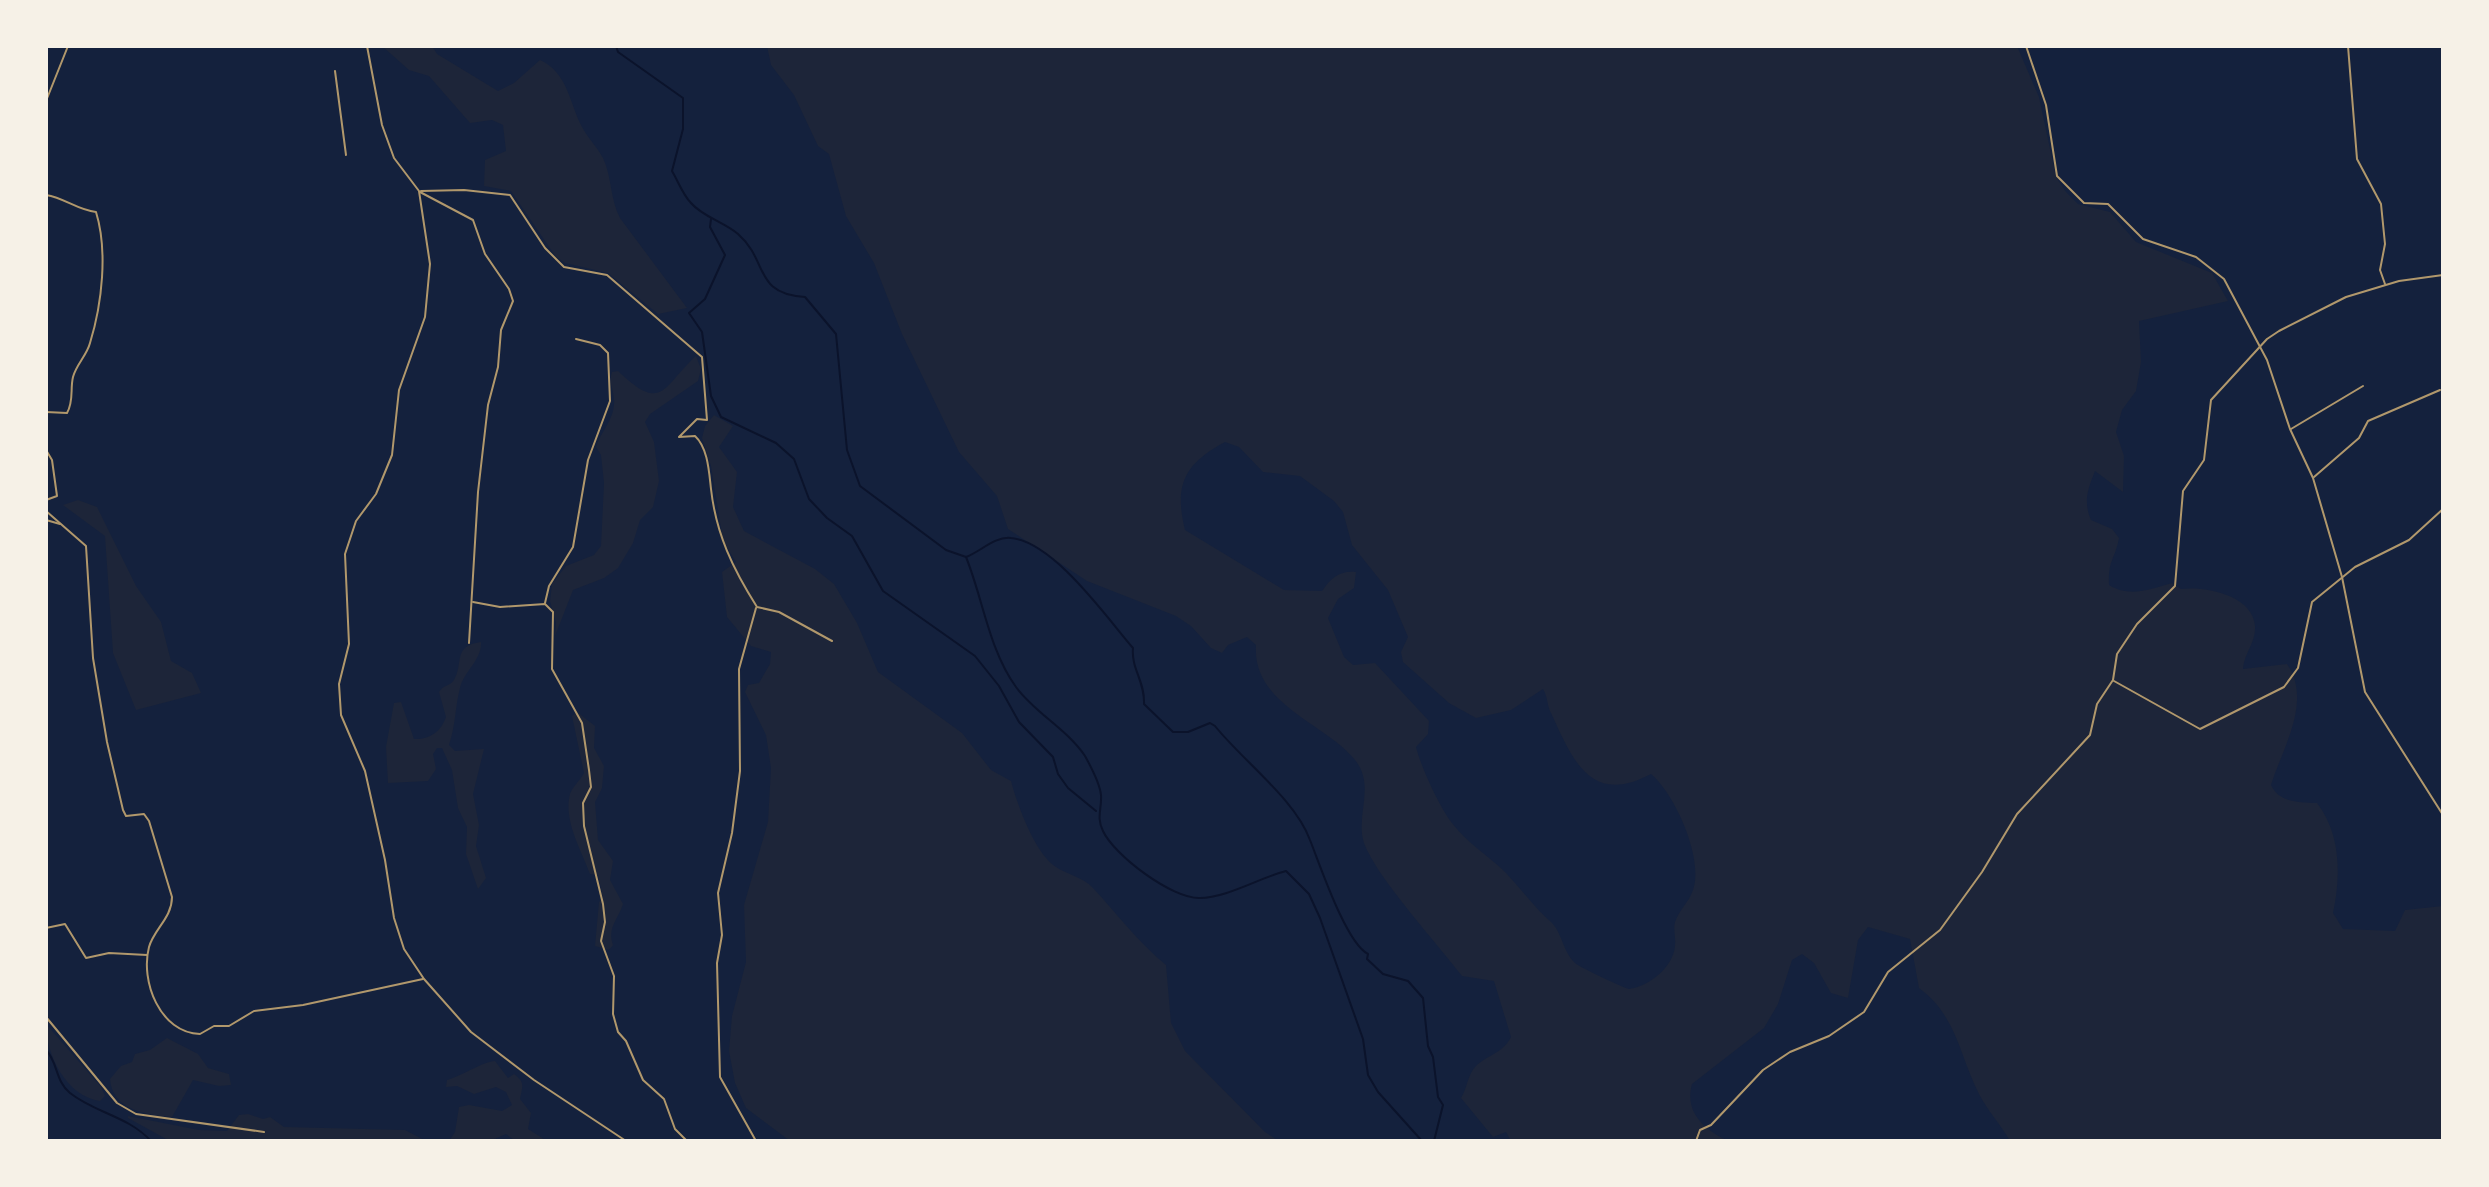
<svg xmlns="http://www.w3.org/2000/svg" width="2489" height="1187" font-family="Raleway,sans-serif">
	<rect width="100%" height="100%" fill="#14213d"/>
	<g fill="#1d2539" fill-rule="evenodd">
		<path d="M382,46H432L437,54L498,91L514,83L540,60C568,73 569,102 582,127C588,138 597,147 603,158C612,177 610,199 620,218L687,308L658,314L608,273L565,263L556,257L511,191L484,186L485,160L506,151L503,125L492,120L470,123L429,76L409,70Z"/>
		<path d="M767,46H2017L2039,97L2056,177L2066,192L2078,204L2110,212L2136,242L2212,273L2228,301L2139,321L2141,362L2136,391L2122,410L2116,432L2124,456L2123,492L2095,471C2088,489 2083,501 2091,520L2112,529L2119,538C2115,560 2108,559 2109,585C2130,598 2150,589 2172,583L2181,589C2205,586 2253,595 2255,626C2256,643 2244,653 2243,669L2287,664C2313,701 2282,749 2271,785C2279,803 2300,802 2317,803C2341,834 2341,876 2333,913L2343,929L2395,931L2405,910L2443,906V1141H2010C2001,1125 1987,1110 1979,1094C1959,1055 1957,1016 1919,988L1910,939L1868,927L1858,940L1848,998L1831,993L1814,963L1802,954L1792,960L1778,1004L1764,1028L1692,1084C1684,1113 1705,1130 1728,1141H1511L1506,1132L1493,1137L1461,1098C1466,1090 1467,1081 1471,1073C1481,1055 1502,1056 1511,1037L1494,981L1462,976C1437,943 1377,878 1364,843C1355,815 1376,786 1355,760C1326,723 1252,705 1256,645L1247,637L1228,645L1222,653L1211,648L1191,626L1176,616L1087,581L1008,529L997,496L959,452L902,334L874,263L846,216L829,154L818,146L794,95L771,65ZM1225,442L1239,447L1263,472L1300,476L1334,501L1343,512L1352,545L1388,590L1408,637L1401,652L1403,662L1449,703L1476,718L1511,710L1543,689C1548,697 1547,706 1551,713C1573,761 1591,806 1651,774C1675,794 1704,859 1693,890C1689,902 1679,910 1675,922C1673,930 1676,937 1675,946C1673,967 1650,986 1629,989C1626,989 1579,967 1575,963C1563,952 1562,932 1551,922C1534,907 1521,889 1506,873C1488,855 1469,845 1452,823C1439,806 1421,767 1416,747L1428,734L1429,721L1375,663L1353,665L1344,657L1328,618L1338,599L1354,588L1356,572C1340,570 1331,578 1322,591L1284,590L1185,530C1174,485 1184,464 1225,442Z"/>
		<path d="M696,356L701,369L698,381L650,414L645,422L654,442L659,481L653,507L640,520L633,543L618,568L604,578L573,590L555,636L556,623L550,601L552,584L566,566L594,555L601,546L604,483L601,455L596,447C600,433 614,419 614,404C615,392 608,384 612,372L618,371C663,414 662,387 696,356Z"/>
		<path d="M714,415L733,426L719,447L737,472L733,507L744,531L815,569L834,584L857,623L878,672L962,733L991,770L1011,781C1017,804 1035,854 1056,867C1068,875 1083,877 1093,888C1118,915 1138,942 1166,965L1171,1023L1185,1051L1265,1132L1279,1141H790L746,1108L735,1083L729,1051L732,1016L746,962L744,905L768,822L771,768L766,735L745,692L748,685L759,683L770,664L771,652L751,646L727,617L722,572L736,562L723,541L711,466L702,438L705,426Z"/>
		<path d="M78,500L97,507L136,586L161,622L171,661L192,673L201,693L136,710L113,653L105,536L63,505Z"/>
		<path d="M481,642C482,660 464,671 460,688C455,707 456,724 449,745L455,751L484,749L473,794L479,825L476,846L486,878L478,889L466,854L467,827L458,808L452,770L442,748H437L433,754L436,769L428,781L388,783L386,747L394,703L401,702L414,739C429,740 441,732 446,717L439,692C444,684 449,687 454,680C464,663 452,646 481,642Z"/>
		<path d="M577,712L595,726L594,748L604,766L602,788L595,802L598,840L613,861L610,880L623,904C618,920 607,927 613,945L609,950L595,946L599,902L603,898L598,875L590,874C582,851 563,821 570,794C572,787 580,781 584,773L572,716Z"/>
		<path d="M46,1024L101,1087L105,1096L100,1101C66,1096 46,1055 46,1024Z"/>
		<path d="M167,1038L198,1054L208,1068L229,1074L231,1085L219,1086L193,1080L172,1117C147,1115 112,1110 110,1079L121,1066L132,1062L135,1054L150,1050Z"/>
		<path d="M495,1061L508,1078L514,1074C526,1082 522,1088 520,1099L531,1113L528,1129L547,1141H515L506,1134L490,1141H449L455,1132L459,1107L469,1105L502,1111L512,1105L506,1092L496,1087L474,1094L457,1086L446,1087L447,1080C462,1076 484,1061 495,1061Z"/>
		<path d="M248,1114L263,1119L270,1117L284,1127L405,1130L426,1141L168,1140L128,1118V1116L199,1130L227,1131L239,1115Z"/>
	</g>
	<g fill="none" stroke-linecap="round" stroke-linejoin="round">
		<g stroke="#0b132b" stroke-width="2">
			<path d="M616,46L618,52L683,98V129L672,171C678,181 683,195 691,203C703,217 724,222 738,234C769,261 753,294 805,297L836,334L847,450L860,486L946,550L966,557C983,599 989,650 1016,687C1035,713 1067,729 1085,756C1090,765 1100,785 1101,795C1102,809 1096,817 1103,831C1114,855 1172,899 1200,898C1226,898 1259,878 1286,871L1309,894L1320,918L1363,1039L1368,1075L1378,1092L1422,1141"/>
			<path d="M711,219L710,227L725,255L705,299L689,313L702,332L711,396L721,417L776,443L794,459L809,499L827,518L852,536L883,591L975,656L999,686L1019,722L1053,757L1058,774L1068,788L1096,811"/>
			<path d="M966,557C980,552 995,536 1011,538C1054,542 1107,618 1133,648C1131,669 1145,681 1144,704L1173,732H1188L1210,723L1215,726C1242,760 1295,799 1310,840C1320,865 1346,943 1368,954L1367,959L1383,974L1408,981L1423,998L1428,1046L1433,1057L1438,1097L1443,1105L1434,1141"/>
			<path d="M46,1050C58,1062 55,1081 70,1093C95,1113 128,1116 151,1141"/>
		</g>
		<g stroke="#b1986c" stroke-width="2">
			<path d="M367,46L382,125L394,158L419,191L430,264L425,317L399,390L392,455L376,494L356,521L345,554L349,644L339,684L341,715L365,771L385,860L394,918L404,949L424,979L471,1032L534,1080L626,1141"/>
			<path d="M2026,46L2046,105L2057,176L2084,203L2108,204L2143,239L2196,257L2224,279L2267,360L2290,429L2313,478L2342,577L2365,692L2443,815"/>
			<path d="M2348,46L2357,159L2381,204L2385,244L2380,270L2385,284"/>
			<path d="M335,71L346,155"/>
			<path d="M46,101L68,46"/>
			<path d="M421,191L464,190L510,195L545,248L564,267L607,275L702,357L707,420L697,419L679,437L695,436C708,448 709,472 711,489C716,534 733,569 757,607L779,612L832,641"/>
			<path d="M420,192L473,220L485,254L509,289L513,301L501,330L498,367L488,405L478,492L469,643"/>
			<path d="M46,195C65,198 77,210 96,212C108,251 102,304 90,343C87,355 76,365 73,377C70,389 74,401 67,413L46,412"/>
			<path d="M2291,429L2363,386"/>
			<path d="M46,450L52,460L57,496L46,500"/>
			<path d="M2314,477L2359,438L2368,421L2440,390"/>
			<path d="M46,511L86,546L93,658L107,742L123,810L126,816L144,814L149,821L172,897C172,918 154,929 149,947C140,981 160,1033 200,1034L214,1026H229L254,1011L303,1005L423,979"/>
			<path d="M46,520L60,524"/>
			<path d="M473,602L500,607L545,604L553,612L552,669L582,723L589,770L591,787L583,803L584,826L603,904L605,922L601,941L614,976L613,1014L618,1032L626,1041L643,1080L664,1099L675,1129L687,1141"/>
			<path d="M545,603L549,586L573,547L588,460L610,401L608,353L600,345L576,339"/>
			<path d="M2114,681L2200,729L2284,687L2298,668L2312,602L2355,567L2409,540L2443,509"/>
			<path d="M46,928L65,924L86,958L109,953L147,955"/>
			<path d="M46,1017L117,1103L136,1114L264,1132"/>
			<path d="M756,1141L720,1077L717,963L722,935L718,893L732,833L740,771L739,669L756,608"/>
			<path d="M1696,1141L1700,1130L1711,1125L1763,1070L1790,1052L1829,1036L1864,1012L1888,972L1940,930L1982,872L2017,814L2090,735L2097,704L2113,680L2117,654L2137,624L2175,586L2183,491L2204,460L2211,400L2267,339L2279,331L2346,297L2399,281L2443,275"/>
		</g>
	</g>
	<rect width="2489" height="1187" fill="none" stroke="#f6f1e7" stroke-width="96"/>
</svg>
